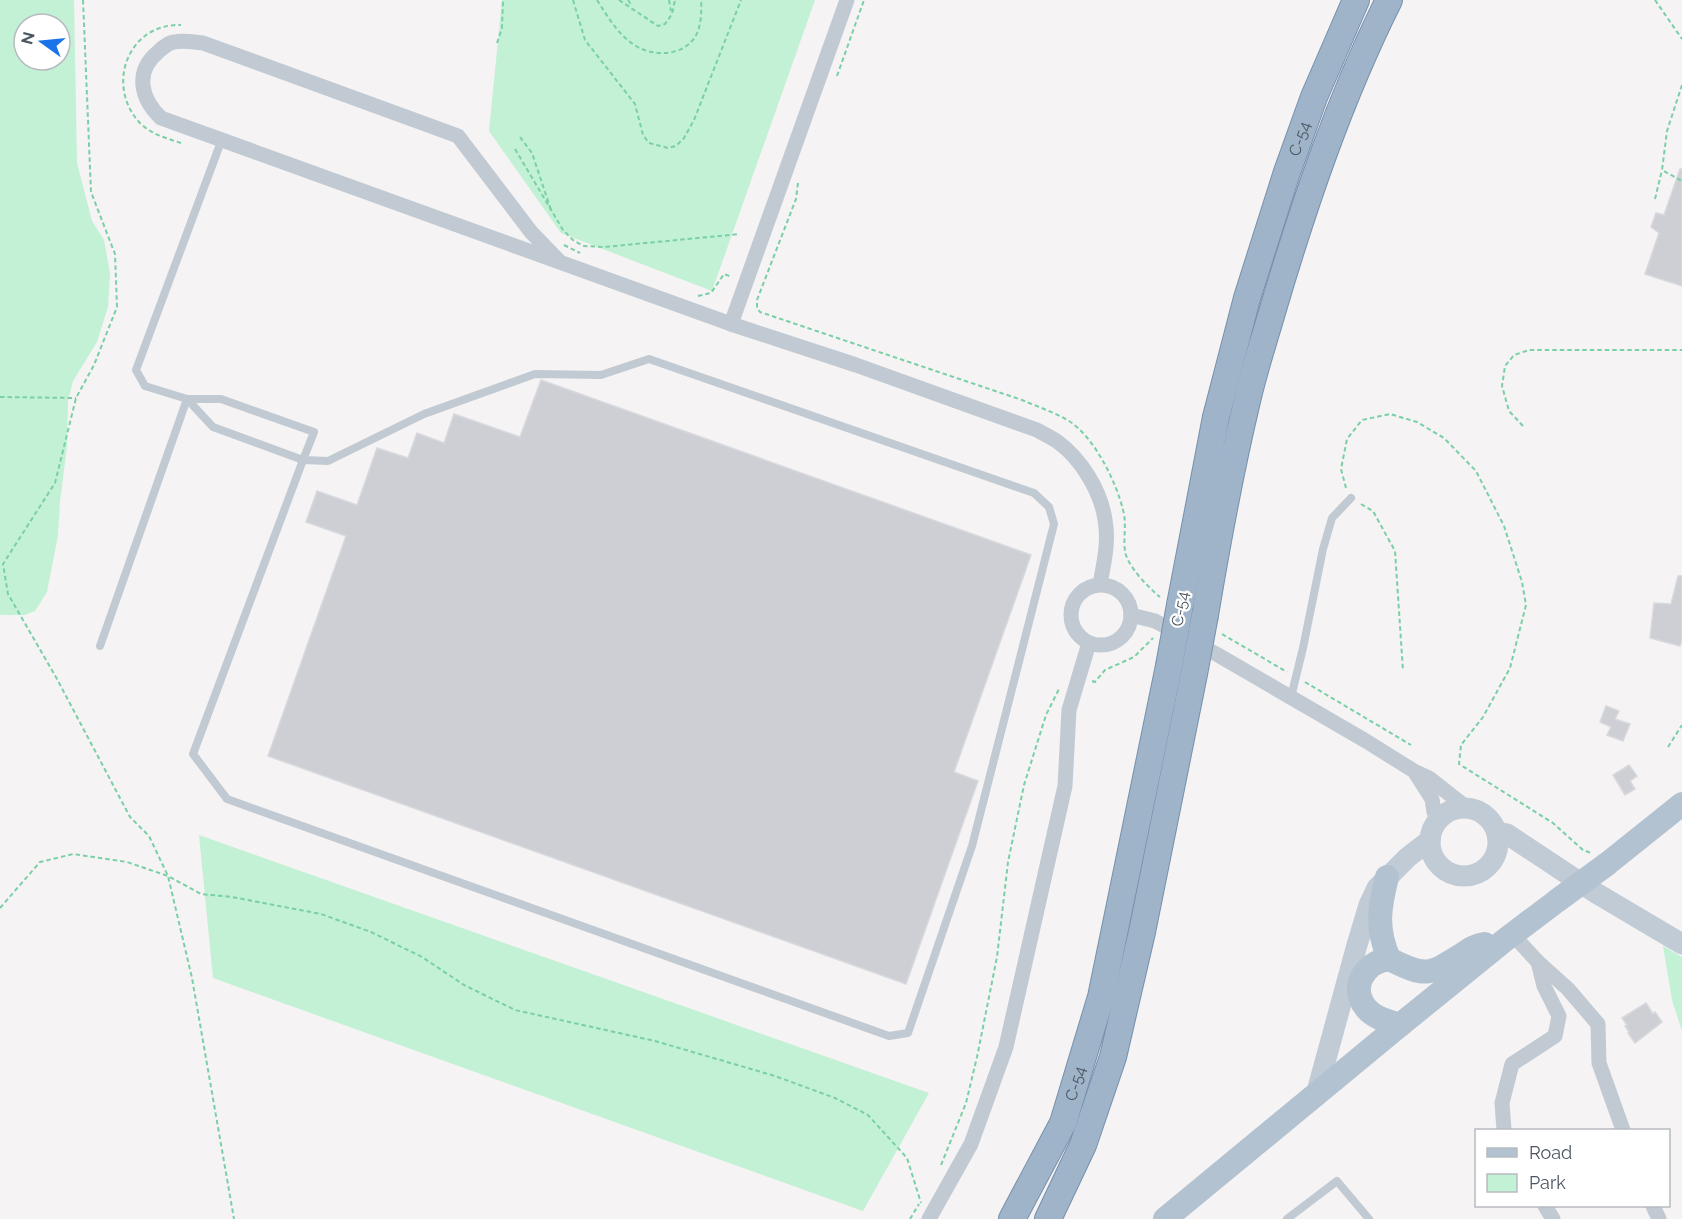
<svg xmlns="http://www.w3.org/2000/svg" width="1682" height="1219" font-family="Raleway,sans-serif">
<style>
.green{fill:#c3f1d5;fill-rule:evenodd}
.building{fill:#cdcfd5;stroke:#d7d9de;stroke-width:1.5}
.lines{fill:none;stroke-linecap:round;stroke-linejoin:round}
.trunk-casing{stroke:#7690ad;stroke-width:28}
.path{stroke:#7ad0a6;stroke-width:2;stroke-dasharray:4.5 3;stroke-linecap:butt}
.service{stroke:#c1cad2;stroke-width:8}
.minor{stroke:#c1cad2;stroke-width:15}
.secondary{stroke:#c1cbd6;stroke-width:21}
.primary{stroke:#b3c2d1;stroke-width:24}
.trunk{stroke:#9fb4c9;stroke-width:26}
.trunk-bridge-casing{stroke:#7690ad;stroke-width:28;stroke-linecap:butt}
.primary-bridge{stroke:#b3c2d1;stroke-width:24}
.trunk-bridge{stroke:#9fb4c9;stroke-width:26}
.labels{text-anchor:middle;dominant-baseline:central;stroke-width:4.5;stroke-linejoin:round;paint-order:stroke}
.street-label{font-size:16px;fill:#4a5661;stroke:#fff}
</style>
<rect width="100%" height="100%" fill="#f5f3f3"/>
<g class="green">
<path d="M0 0H74L77 163 92 221 104 240 110 273 108 307 97 342 73 381 68 401 67 446 60 502 58 535 47 592 35 611 25 615H0ZM24 24H60V60H24Z"/>
<polygon points="502,0 815,0 712,291 561,233 489,131"/>
<polygon points="199,835 929,1093 863,1211 213,978"/>
<polygon points="1663,946 1682,957 1682,1031 1672,1000"/>
</g>
<g class="building">
<polygon points="1680,169 1682,169 1682,286 1645,274 1659,233 1651,227 1656,213 1664,215"/>
<polygon points="541,380 1031,555 954,772 978,781 906,984 268,756 346,536 306,522 317,491 357,505 377,448 408,458 417,433 444,443 454,414 520,437"/>
<polygon points="1678,576 1682,576 1682,640 1680,646 1650,638 1654,603 1671,604"/>
<polygon points="1606,706 1619,711 1615,719 1630,724 1623,741 1607,735 1611,727 1600,722"/>
<polygon points="1629,765 1637,776 1630,781 1635,789 1625,795 1613,775"/>
<polygon points="1646,1003 1653,1014 1655,1012 1662,1022 1635,1043 1628,1033 1629,1032 1625,1026 1627,1025 1622,1018"/>
</g>
<g class="lines">
<g class="trunk-casing">
<g id="trunk">
<path id="s1" d="M1180 605 1216 417 1247 298 1287 172 1314 97 1356 0"/>
<path d="M1205 615C1217 543 1230 472 1247 401 1254 370 1264 340 1273 309 1304 204 1340 98 1389 0"/>
<path id="s2" d="M1012 1219 1063 1123 1101 997 1169 666"/>
<polyline points="1048,1219 1083,1145 1113,1057 1142,932 1194,674"/>
</g>
</g>
<g class="path">
<polyline points="83,0 91,192 115,254 117,307 94,365 76,398 55,483 3,564 8,594 57,679 130,817 149,836 168,876 192,978 234,1219"/>
<polyline points="573,0 585,40 635,104 643,135 649,143 668,148 676,146 684,138 694,120 741,0"/>
<path d="M597 0C608 17 618 35 636 46 654 57 683 56 695 37 701 28 702 11 701 0"/>
<polyline points="619,0 658,26 665,24 672,14 675,0"/>
<polyline points="628,0 632,6"/>
<polyline points="669,0 671,11"/>
<polyline points="1655,0 1682,39"/>
<polyline points="497,43 502,28 503,0"/>
<polyline points="837,76 864,0"/>
<polyline points="1682,85 1667,131 1662,170 1682,181"/>
<polyline points="520,137 532,153 551,210"/>
<path d="M181 143C166 138 150 134 139 122 105 84 129 23 181 25"/>
<polyline points="515,149 563,230 573,240 583,246 604,247 740,234"/>
<path d="M798 183 796 199 757 300V308L760 312 1022 400C1038 407 1054 412 1069 421 1094 437 1116 481 1123 510 1127 523 1123 538 1125 551 1127 566 1149 588 1160 597"/>
<polyline points="1655,199 1662,170"/>
<polyline points="564,245 580,253"/>
<polyline points="698,296 711,293 724,274 732,277"/>
<polyline points="0,397 76,398"/>
<polyline points="1523,426 1509,411 1502,386 1505,366 1514,355 1529,350 1682,350"/>
<polyline points="1346,488 1341,469 1347,439 1362,420 1390,414 1417,422 1444,438 1476,471 1504,526 1522,582 1526,605 1510,668 1483,717 1461,745 1459,764 1553,823 1583,850 1591,853"/>
<polyline points="1361,504 1373,511 1395,551 1403,671"/>
<polyline points="1222,634 1287,672"/>
<polyline points="1092,681 1095,682 1105,670 1134,657 1153,638"/>
<polyline points="1305,682 1411,745"/>
<polyline points="1668,747 1682,725"/>
<polyline points="0,908 40,862 73,854 127,862 168,876 201,894 232,897 321,914 371,932 422,957 464,985 515,1010 655,1041 775,1076 835,1098 868,1115 907,1158 921,1203"/>
<polyline points="941,1165 966,1103 977,1057 997,957 1008,862 1024,785 1046,715 1059,689"/>
<polyline points="910,1219 919,1204"/>
</g>
<g class="service">
<polygon points="649,359 1034,493 1049,507 1054,524 972,846 908,1033 889,1036 227,799 193,754 303,460 328,461 424,414 535,374 601,375"/>
<polyline points="187,399 213,427 303,460 314,432 221,399 187,399 145,386 136,370 222,139"/>
<polyline points="100,646 187,399"/>
<polyline points="1291,697 1303,648 1323,549 1332,518 1351,498"/>
<polyline points="1287,1219 1337,1181 1369,1219"/>
</g>
<g class="minor">
<path d="M559 261 531 232 458 136 203 43C194 42 183 40 174 42 168 43 162 48 158 52 134 72 141 99 161 118L731 324 856 365 1037 430C1044 434 1051 437 1058 442 1081 459 1101 491 1105 520 1109 541 1104 563 1100 584"/>
<polyline points="731,324 847,0"/>
<circle cx="1101" cy="615" r="30"/>
<polyline points="1131,615 1155,621 1218,655 1366,741 1414,771 1429,778 1467,808"/>
<polyline points="1416,774 1432,799 1434,812 1439,819"/>
<polyline points="1513,935 1538,962 1568,989 1598,1024 1599,1063 1623,1130"/>
<polyline points="1504,1130 1502,1103 1512,1064 1555,1036 1559,1016 1544,986 1538,962"/>
<polyline points="1545,1206 1553,1219"/>
<polyline points="1653,1206 1659,1219"/>
<polyline points="929,1219 971,1144 1006,1047 1065,786 1069,710 1089,643"/>
</g>
<g class="secondary">
<circle cx="1464" cy="842" r="34"/>
<polyline points="1497,832 1507,834 1596,893 1682,944"/>
<polyline points="1316,1095 1357,945 1369,905 1377,888 1408,857 1430,840"/>
</g>
<g class="primary">
<polyline points="1607,864 1682,804"/>
<path d="M1387 877C1379 909 1376 928 1389 959 1426 977 1428 976 1463 954 1470 949 1476 945 1485 944"/>
<path d="M1389 959C1365 962 1349 987 1366 1008 1374 1018 1388 1021 1400 1025"/>
<polyline points="1165,1219 1400,1025 1505,940 1558,900"/>
</g>
<use href="#trunk" class="trunk"/>
<g class="trunk-bridge-casing">
<g id="trunk-bridge">
<polyline points="1169,666 1180,605"/>
<polyline points="1194,674 1205,615"/>
</g>
</g>
<polyline class="primary-bridge" points="1558,900 1607,864"/>
<use href="#trunk-bridge" class="trunk-bridge"/>
</g>
<g class="labels">
<g class="street-label">
<text stroke="none"><textPath href="#s1" startOffset="482">C-54</textPath></text>
<text transform="translate(1180 609) rotate(-79)">C-54</text>
<text stroke="none"><textPath href="#s2" startOffset="150">C-54</textPath></text>
</g>
</g>
<rect x="1475" y="1129" width="195" height="78" fill="#ffffff" stroke="#b7bbc0" stroke-width="1.5"/>
<rect x="1487" y="1148" width="30" height="9" fill="#b3c2d1" stroke="#b7bbc0" stroke-width="1.5"/>
<text x="1529" y="1159" font-size="18" fill="#4a5661">Road</text>
<rect x="1487" y="1174" width="30" height="18" fill="#c3f1d5" stroke="#b7bbc0" stroke-width="1.5"/>
<text x="1529" y="1189" font-size="18" fill="#4a5661">Park</text>
<g transform="translate(42 42) rotate(285)"><circle r="28" fill="#ffffff" stroke="#b7bbc0" stroke-width="1.5"/>
<path d="M0-4.5L10 22L0 15L-10 22Z" fill="#1a73e8"/>
<text y="-9" font-size="16" font-weight="bold" text-anchor="middle" fill="#4a5661">N</text>
</g>
</svg>
